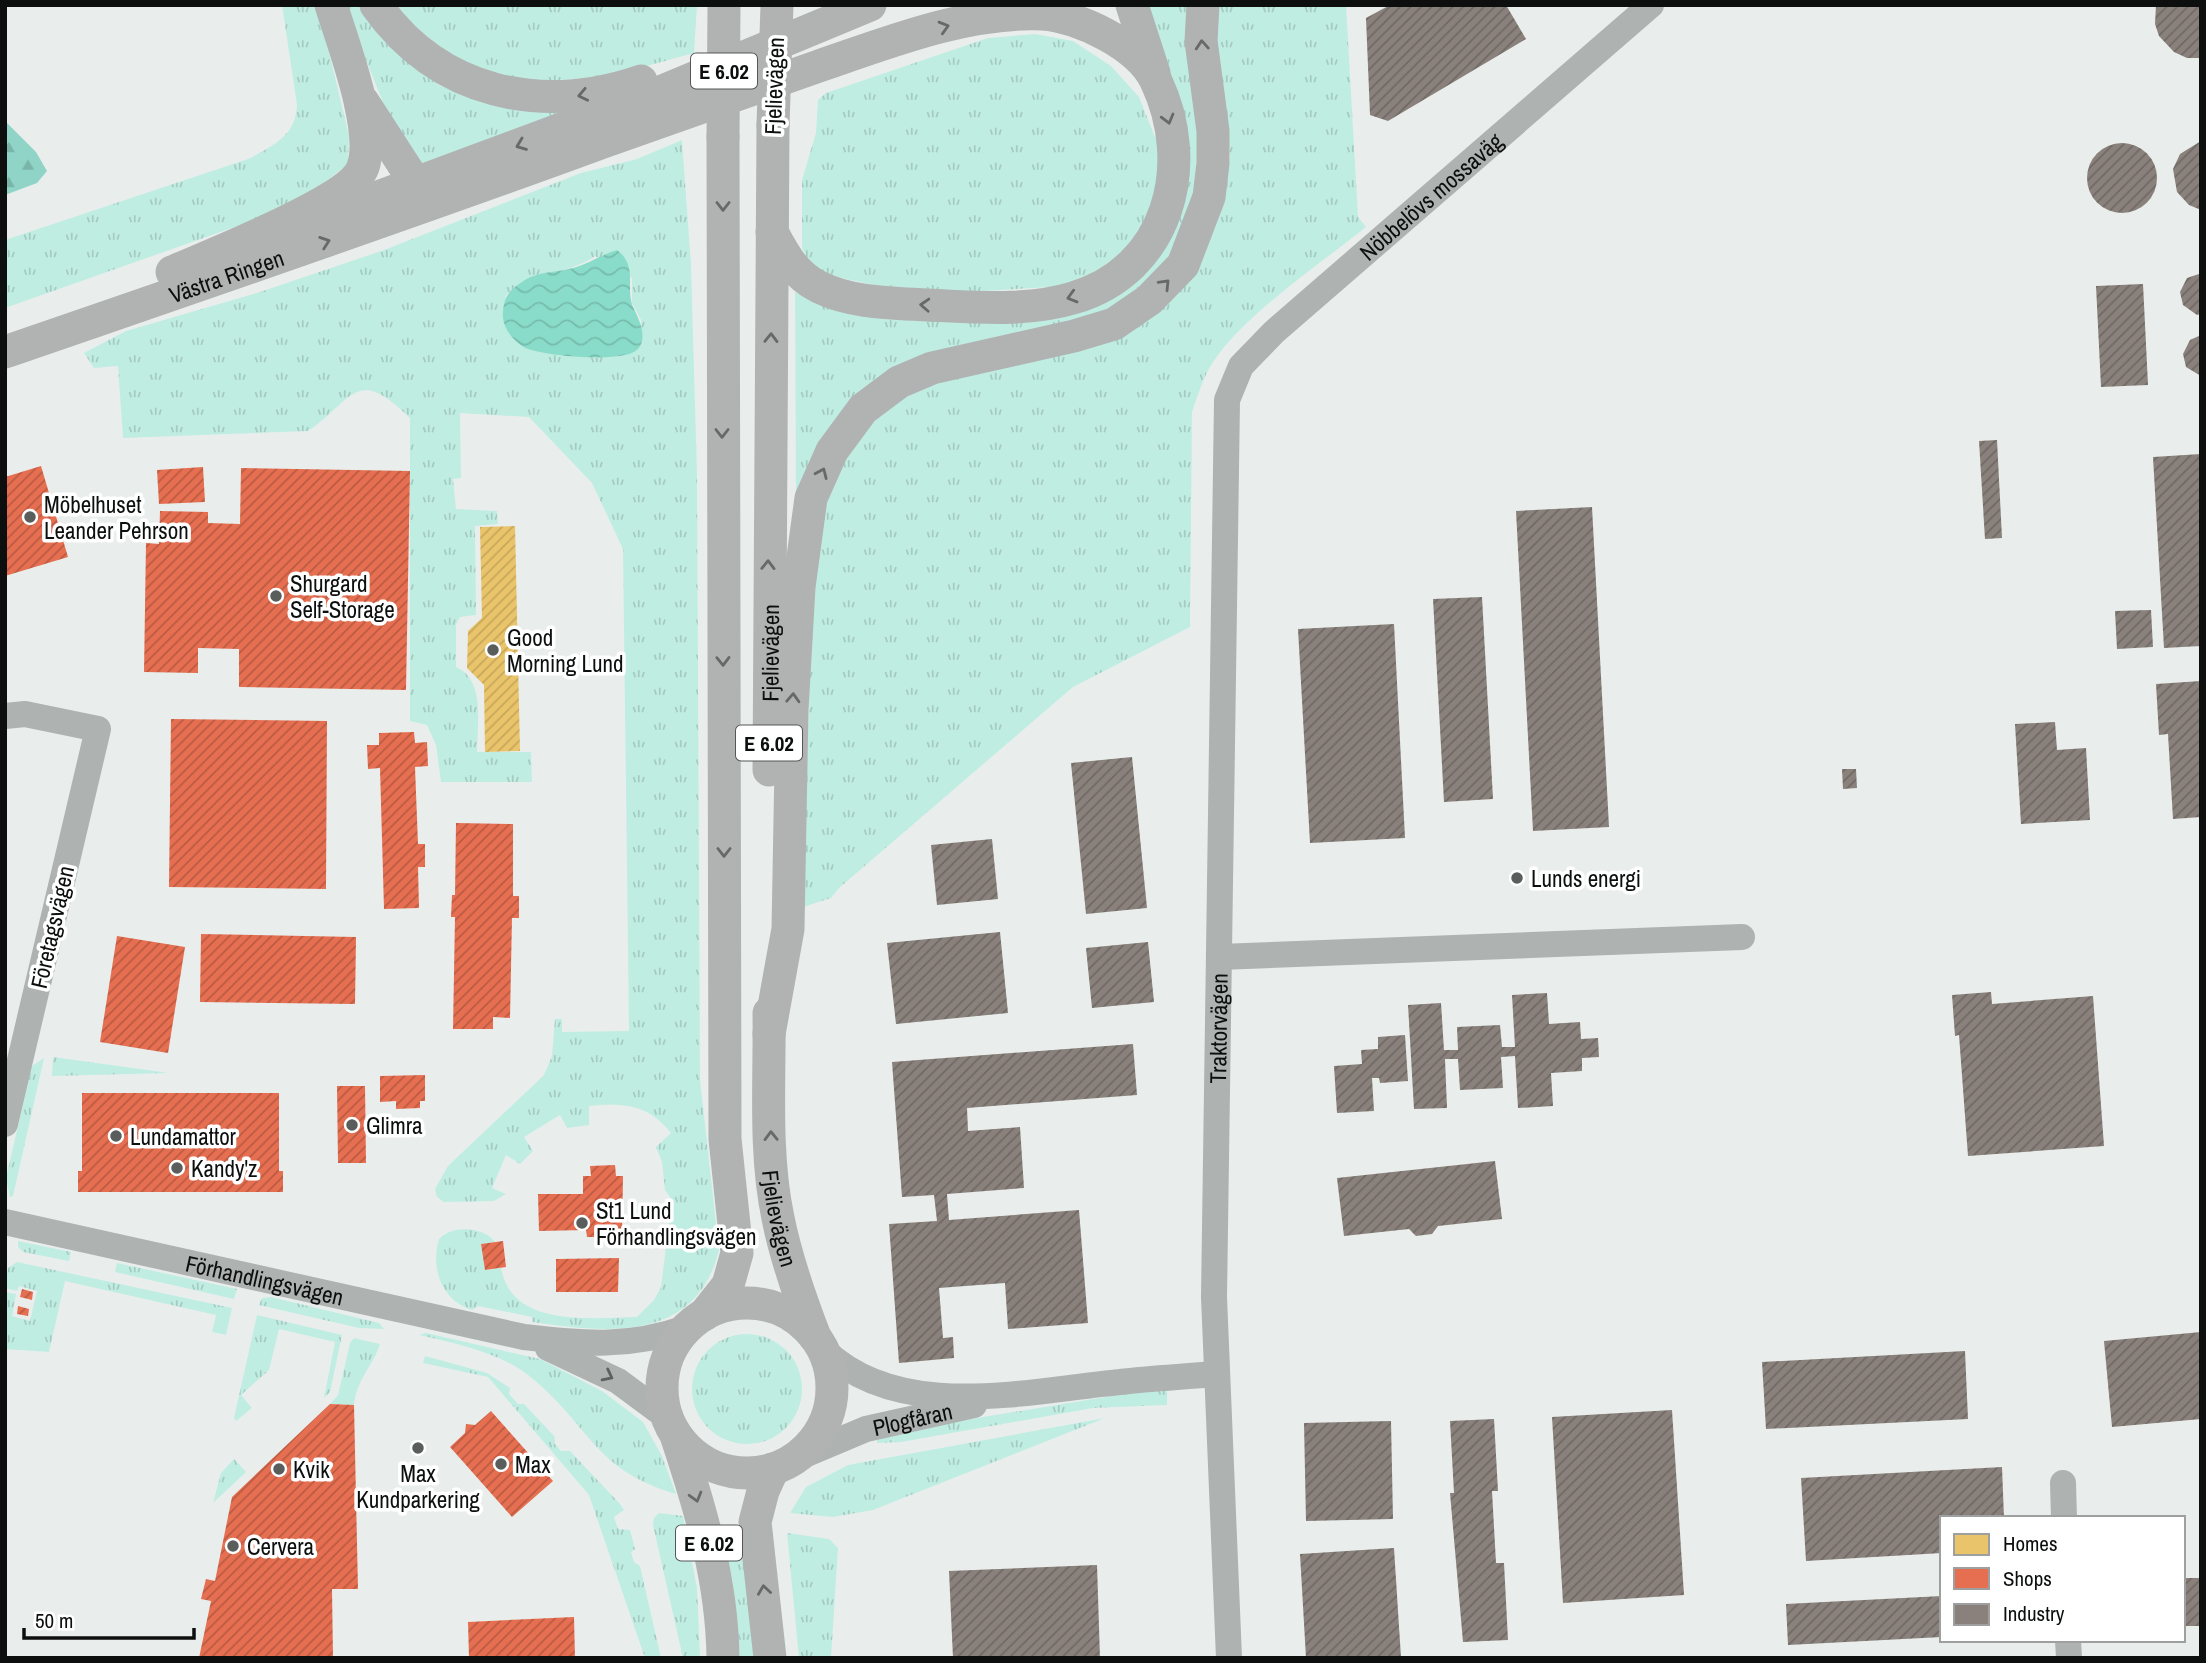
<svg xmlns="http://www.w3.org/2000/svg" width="2206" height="1663" font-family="'Archivo Narrow',sans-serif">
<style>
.grass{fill:url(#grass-tufts);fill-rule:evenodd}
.forest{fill:url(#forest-firs)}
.water{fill:url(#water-waves)}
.homes{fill:url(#homes-hatch)}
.shops{fill:url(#shops-hatch)}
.industry{fill:url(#industry-hatch)}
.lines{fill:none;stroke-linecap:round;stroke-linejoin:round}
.minor{stroke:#aeb2b0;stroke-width:26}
.major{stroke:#b1b3b2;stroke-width:33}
.major-bridge{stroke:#b1b3b2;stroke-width:33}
.oneway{stroke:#676968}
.oneway2{stroke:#5d605f}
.poi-dot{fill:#595d5c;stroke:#fff;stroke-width:2.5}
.labels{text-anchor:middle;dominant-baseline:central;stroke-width:7;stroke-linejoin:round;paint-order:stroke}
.shield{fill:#fff;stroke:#555756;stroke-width:2}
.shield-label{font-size:21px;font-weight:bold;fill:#0c0f0e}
.street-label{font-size:23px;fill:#0c0f0e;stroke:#fff}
.poi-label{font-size:23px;fill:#0c0f0e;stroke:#fff;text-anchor:start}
</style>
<defs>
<pattern id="grass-tufts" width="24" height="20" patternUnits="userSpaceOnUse" patternTransform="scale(1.75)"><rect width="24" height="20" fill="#c0ede2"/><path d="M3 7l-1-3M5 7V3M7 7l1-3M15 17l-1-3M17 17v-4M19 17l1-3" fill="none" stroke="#a4cac1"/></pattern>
<pattern id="forest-firs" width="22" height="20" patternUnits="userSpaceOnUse" patternTransform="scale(1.75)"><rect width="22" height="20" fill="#8fd4c6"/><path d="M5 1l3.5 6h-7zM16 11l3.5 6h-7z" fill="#7ab5a9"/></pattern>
<pattern id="water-waves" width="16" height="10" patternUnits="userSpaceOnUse" patternTransform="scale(1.75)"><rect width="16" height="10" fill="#8adcca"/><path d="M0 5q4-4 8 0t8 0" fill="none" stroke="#76bcac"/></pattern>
<pattern id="homes-hatch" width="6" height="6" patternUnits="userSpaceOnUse" patternTransform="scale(1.75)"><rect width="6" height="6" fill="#e9c46a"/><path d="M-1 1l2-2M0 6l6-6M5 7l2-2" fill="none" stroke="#c7a75b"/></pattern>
<pattern id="shops-hatch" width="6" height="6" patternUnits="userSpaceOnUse" patternTransform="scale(1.75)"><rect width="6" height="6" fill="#e76f51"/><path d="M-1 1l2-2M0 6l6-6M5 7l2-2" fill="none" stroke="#ba5a42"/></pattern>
<pattern id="industry-hatch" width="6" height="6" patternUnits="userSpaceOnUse" patternTransform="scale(1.75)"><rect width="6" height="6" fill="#8a817c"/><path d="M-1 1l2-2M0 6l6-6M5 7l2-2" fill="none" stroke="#6f6864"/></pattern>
</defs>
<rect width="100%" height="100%" fill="#e9eeec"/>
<g class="grass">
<path d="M282 5H318L349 136 348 164 294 206 5 308V240L251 158C275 144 296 135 297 105Z"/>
<polygon points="344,5 363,5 386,43 439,85 499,107 572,107 423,170 390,120"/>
<polygon points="392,5 697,5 694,53 614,75 525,84 453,60"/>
<polygon points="1147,5 1192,5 1200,128 1192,206 1174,250 1154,276 1120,304 1092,318 939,350 796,504 795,292 817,302 1033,315 1170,232"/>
<path d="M1215 5H1346L1358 217 1366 227C1319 265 1246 313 1213 362 1203 377 1198 395 1192 412L1190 627 1073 687 839 888 831 898 803 907 813 553 830 487 860 435 893 403 950 376 1126 334 1224 202 1230 157 1216 48Z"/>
<polygon points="1035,34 1073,41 1111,66 1139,97 1163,157 1150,218 1124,252 1086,278 1067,286 952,293 873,285 828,275 809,262 802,248 802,180 816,133 818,100 826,93 988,38"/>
<path d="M682 140 691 265 697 475 700 1080 719 1250C696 1343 608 1333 532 1322V1317L478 1306 472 1310C442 1301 430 1268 439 1239 452 1224 485 1227 495 1242L481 1244 485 1270 501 1268C512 1328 589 1318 637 1317L654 1300 661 1287 672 1200 665 1190 662 1162 656 1147 671 1133C648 1104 624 1103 589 1106V1125L567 1128 560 1115 524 1137 533 1151 520 1164 506 1155 492 1188 506 1194 494 1201 444 1202 437 1197 435 1189 448 1166 544 1075 552 1056 555 1019H562V1032L629 1031 623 549 592 483 529 417 460 413 461 478 453 479 456 509 497 511 498 524 475 526 476 615 460 617 456 624V667C486 680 477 724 477 752H531L532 782H441L436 745 427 725 410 721V418C355 364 354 400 308 431L123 438 118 366 94 368 84 353 126 331 257 293 384 250 581 173 637 159ZM595 256 632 278V303L641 320V345C624 366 568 355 542 352L505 296C536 266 564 278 595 256Z"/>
<polygon points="53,1057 169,1073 52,1076"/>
<polygon points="44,1058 13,1196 10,1197 6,1178 32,1066"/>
<polygon points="18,1241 71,1252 69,1261 23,1252 18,1247"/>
<polygon points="17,1262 232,1308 226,1335 212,1332 216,1315 65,1281 49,1352 5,1349 5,1292 16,1294 12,1316 30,1321 37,1291 19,1286 17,1291 5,1288 8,1268"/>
<polygon points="117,1263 237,1289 234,1299 115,1272"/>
<polygon points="271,1297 379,1323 384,1329 359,1328 259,1305 262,1298"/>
<polygon points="257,1315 342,1335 330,1392 324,1398 335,1342 279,1329 269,1370 241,1395 252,1408 236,1421 234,1418"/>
<path d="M426 1333 540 1359 602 1391 643 1422 662 1456 676 1494C594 1470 590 1426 533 1379 501 1352 457 1344 419 1335Z"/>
<circle cx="747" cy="1389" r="55"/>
<path d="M354 1338 380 1344C372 1368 357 1378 354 1405L330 1404 338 1395 350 1343Z"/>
<polygon points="425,1356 487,1373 510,1388 509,1394 518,1404 524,1404 555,1437 554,1443 561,1451 570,1451 620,1504 624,1510 614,1517 618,1529 630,1530 635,1549 631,1552 634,1562 640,1566 661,1658 645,1658 589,1495 488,1377 423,1363"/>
<polygon points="1142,1391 1167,1391 1167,1405 1093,1408 901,1442 877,1443 877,1439 910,1429"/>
<polygon points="1105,1418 873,1510 833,1517 790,1513 806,1487 848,1465"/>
<polygon points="234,1459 246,1472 213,1503 221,1473"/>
<polygon points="659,1513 683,1516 697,1588 700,1658 683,1658 653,1525 654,1518"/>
<polygon points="721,1526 737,1529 747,1579 754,1658 739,1658 733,1582"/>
<polygon points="787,1533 829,1539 838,1548 831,1658 799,1658"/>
</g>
<polygon class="forest" points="6,122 36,152 47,171 37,183 5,195"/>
<path class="water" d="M617 250C639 266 624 289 634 309 639 319 648 338 638 349 624 364 548 356 528 349 515 344 501 327 503 312 504 297 509 290 522 282 537 271 555 273 573 268 588 264 601 255 617 250Z"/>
<polygon class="homes" points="515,526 520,751 485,752 484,685 467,668 468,631 482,618 480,527"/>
<g class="shops">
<polygon points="41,466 68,557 5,576 5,477"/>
<polygon points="203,467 205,502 159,504 157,470"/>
<polygon points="241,468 410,471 406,690 239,687 239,649 198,648 198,673 144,672 146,543 159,544 160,511 208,512 208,523 240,524"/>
<polygon points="171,719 327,721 326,889 169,887"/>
<polygon points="414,732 415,743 427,742 428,766 415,767 418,844 425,844 425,867 418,867 419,908 384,909 380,768 368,769 367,745 379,745 379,733"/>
<polygon points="456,823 513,824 513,896 519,896 519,918 512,918 510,1018 493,1017 493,1029 453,1029 455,917 451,917 452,895 455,895"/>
<polygon points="1521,873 1522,882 1512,883 1511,874"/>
<polygon points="201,934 356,937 355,1004 200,1002"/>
<polygon points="117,936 185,947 168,1053 100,1042"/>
<polygon points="425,1075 425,1101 420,1101 420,1108 396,1109 396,1101 380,1102 380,1076"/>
<polygon points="337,1086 365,1086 366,1163 338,1163"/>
<polygon points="82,1093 279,1093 279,1171 283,1171 283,1192 78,1192 78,1171 82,1171"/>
<polygon points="615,1165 616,1176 623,1176 622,1237 587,1237 586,1230 539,1231 538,1194 583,1194 583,1176 591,1176 590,1166"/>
<polygon points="503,1241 506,1267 485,1270 481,1244"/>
<polygon points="619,1258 618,1292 556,1292 556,1259"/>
<polygon points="22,1289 33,1292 32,1300 20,1297"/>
<polygon points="18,1306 29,1309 28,1316 17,1314"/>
<polygon points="330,1404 354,1405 358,1589 332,1589 333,1658 199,1658 211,1601 201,1599 206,1579 215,1581 232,1497"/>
<polygon points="491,1411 553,1481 512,1517 450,1447 465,1433 466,1424 475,1425"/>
<polygon points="574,1617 575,1658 469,1658 468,1622"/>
</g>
<g class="industry">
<polygon points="1390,5 1506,5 1526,39 1388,121 1370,115 1366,18"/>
<polygon points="2156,5 2201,5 2201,58 2187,58 2174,52 2159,36 2155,24"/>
<polygon points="2201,141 2201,210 2189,205 2177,192 2173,169 2180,154"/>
<circle cx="2122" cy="178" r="35"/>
<polygon points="2199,274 2201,314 2197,315 2183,305 2180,292 2187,278"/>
<polygon points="2143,284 2148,385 2101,387 2096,286"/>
<polygon points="2201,335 2201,376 2186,367 2183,354 2190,340"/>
<polygon points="1997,440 2002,538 1985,539 1979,441"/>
<polygon points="2201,454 2201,646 2164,648 2153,457"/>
<polygon points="1592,507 1609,827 1533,831 1516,511"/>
<polygon points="1482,597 1493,799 1444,802 1433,599"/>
<polygon points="2151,610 2153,647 2117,649 2115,611"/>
<polygon points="1394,624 1405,838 1310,843 1298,629"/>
<polygon points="2201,681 2201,817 2173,819 2168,734 2159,735 2156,684"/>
<polygon points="2055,722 2057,750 2086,748 2090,820 2021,824 2015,724"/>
<polygon points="1132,757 1147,908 1086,914 1071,763"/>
<polygon points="1842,769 1856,769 1857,788 1843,789"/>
<polygon points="992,839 998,899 937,905 931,845"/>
<polygon points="1000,932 1008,1013 896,1024 887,943"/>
<polygon points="1148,942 1154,1002 1092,1008 1086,948"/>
<polygon points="1991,992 1992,1004 2093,996 2104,1146 1968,1156 1959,1035 1955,1036 1952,995"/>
<polygon points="1547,993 1549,1024 1580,1022 1581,1039 1598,1038 1599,1057 1582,1058 1582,1071 1551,1073 1553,1106 1518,1108 1515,1056 1501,1057 1503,1088 1460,1090 1458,1059 1445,1059 1447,1108 1414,1109 1408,1005 1441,1003 1444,1050 1458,1050 1457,1027 1500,1025 1502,1047 1515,1047 1512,995"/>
<polygon points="1405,1035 1408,1081 1380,1083 1379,1078 1372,1078 1374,1111 1337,1113 1334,1066 1362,1064 1361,1050 1378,1049 1378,1037"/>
<polygon points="1133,1044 1137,1095 967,1108 968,1131 1020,1127 1024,1188 947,1194 949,1220 1079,1210 1088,1323 1008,1329 1005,1283 939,1288 943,1338 953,1337 954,1358 899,1363 889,1224 937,1221 934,1195 902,1197 892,1062"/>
<polygon points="1495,1161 1502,1219 1438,1226 1432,1234 1416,1236 1409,1229 1344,1236 1337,1178"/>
<polygon points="2201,1332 2201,1419 2112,1427 2104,1341"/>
<polygon points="1965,1351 1968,1419 1766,1429 1762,1362"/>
<polygon points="1672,1410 1684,1595 1563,1603 1552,1417"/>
<polygon points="1494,1419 1498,1491 1492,1491 1496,1563 1504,1563 1508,1640 1463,1642 1450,1493 1454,1493 1450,1421"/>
<polygon points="1391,1421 1393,1519 1306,1521 1304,1423"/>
<polygon points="2002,1467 2004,1518 1942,1518 1942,1553 1806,1561 1801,1478"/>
<polygon points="1394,1548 1401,1658 1306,1658 1300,1554"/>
<polygon points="1097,1565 1100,1658 953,1658 949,1571"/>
<rect x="2183" y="1578" width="18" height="48"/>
<polygon points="1942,1596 1942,1637 1788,1645 1786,1604"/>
</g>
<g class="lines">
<g class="minor">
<polyline points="5,716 25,714 98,729 5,1124"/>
<polyline points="1220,957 1742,937"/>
<path id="s1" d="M5 1222 524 1337C583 1344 629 1348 686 1328"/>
<polyline points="548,1348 618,1381 668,1418"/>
<path d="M823 1349C899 1423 1025 1391 1120 1382 1151 1378 1183 1377 1215 1374"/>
<path id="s2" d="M790 1461 866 1429 974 1405"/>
<polyline points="2063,1483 2064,1518"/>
<polyline points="2068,1640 2069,1658"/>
<path id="s3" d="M1229 1658 1214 1297 1227 400 1241 366 1274 332 1651 5"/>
</g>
<g class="major">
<path d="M376 5C439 94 541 115 641 81"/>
<polyline points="1132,5 1154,73"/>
<polyline points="363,102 416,184 436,195"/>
<polyline points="292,229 653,95 870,5"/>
<path d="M172 272C209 256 352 200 363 167 376 130 343 43 331 5"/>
<path id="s4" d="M5 352C205 283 405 215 603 142 675 116 747 91 819 66 889 42 967 11 1042 14 1079 16 1140 46 1156 81 1196 165 1169 270 1073 298 1027 312 975 307 927 305 892 303 851 303 819 287 795 275 784 255 772 232"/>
<path id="s5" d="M769 770 773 125"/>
<path id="s6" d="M769 1013C770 1080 764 1152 778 1218 786 1259 800 1298 815 1337"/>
<polyline points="769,1034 788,929 792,710 799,587 811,498 832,451 863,409 899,382 932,368 1074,336 1114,324 1149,300 1183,265 1209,197 1213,163 1213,131 1201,41 1203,5"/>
<circle cx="747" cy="1388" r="85"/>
<polyline points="705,1314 728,1285 737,1253 725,1139 723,137"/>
<path d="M677 1438C701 1510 722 1581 723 1658"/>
<polyline points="770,1658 755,1522 763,1491 773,1469"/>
</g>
<g class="major-bridge">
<polyline points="773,125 777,5"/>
<polyline points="723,137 724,5"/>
</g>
</g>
<defs><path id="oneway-chevron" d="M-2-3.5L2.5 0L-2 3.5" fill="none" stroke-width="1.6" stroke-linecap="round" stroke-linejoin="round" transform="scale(1.75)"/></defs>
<g class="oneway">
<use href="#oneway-chevron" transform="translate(944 27) rotate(-16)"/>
<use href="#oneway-chevron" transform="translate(1202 45) rotate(-94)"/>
<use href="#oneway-chevron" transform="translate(583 95) rotate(168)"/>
<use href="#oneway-chevron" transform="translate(1168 119) rotate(75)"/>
<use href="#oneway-chevron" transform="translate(521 145) rotate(159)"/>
<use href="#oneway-chevron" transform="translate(723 206) rotate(90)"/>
<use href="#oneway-chevron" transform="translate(325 242) rotate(-19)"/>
<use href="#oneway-chevron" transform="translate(1165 284) rotate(-46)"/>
<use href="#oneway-chevron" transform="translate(1072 297) rotate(164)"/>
<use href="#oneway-chevron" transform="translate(925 305) rotate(-177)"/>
<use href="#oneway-chevron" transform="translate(771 338) rotate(-89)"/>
<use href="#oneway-chevron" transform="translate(722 433) rotate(90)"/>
<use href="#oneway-chevron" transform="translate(822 473) rotate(-66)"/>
<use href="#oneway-chevron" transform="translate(768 565) rotate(-89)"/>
<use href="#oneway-chevron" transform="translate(723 661) rotate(89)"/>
<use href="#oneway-chevron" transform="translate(793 698) rotate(-87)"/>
<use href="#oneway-chevron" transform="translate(724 852) rotate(90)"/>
<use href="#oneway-chevron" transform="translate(771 1136) rotate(-91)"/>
<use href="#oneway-chevron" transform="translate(696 1497) rotate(74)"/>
<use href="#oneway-chevron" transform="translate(764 1590) rotate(-98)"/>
</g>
<use class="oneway2" href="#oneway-chevron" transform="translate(608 1376) rotate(27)"/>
<g class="poi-dot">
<circle cx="30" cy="517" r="7"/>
<circle cx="276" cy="596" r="7"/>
<circle cx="493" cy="650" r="7"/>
<circle cx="1517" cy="878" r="7"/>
<circle cx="352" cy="1125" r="7"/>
<circle cx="116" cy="1136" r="7"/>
<circle cx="177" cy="1168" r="7"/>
<circle cx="582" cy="1223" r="7"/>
<circle cx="418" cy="1448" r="7"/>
<circle cx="501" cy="1464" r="7"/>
<circle cx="279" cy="1469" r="7"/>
<circle cx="233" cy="1546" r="7"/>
</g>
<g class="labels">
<g class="shield">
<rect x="691" y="53.5" width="66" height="35" rx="5"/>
<rect x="736" y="725.5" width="66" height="35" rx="5"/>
<rect x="676" y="1525.5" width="66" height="35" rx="5"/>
</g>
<g class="shield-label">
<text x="724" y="71">E 6.02</text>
<text x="769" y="743">E 6.02</text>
<text x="709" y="1543">E 6.02</text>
</g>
<g class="street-label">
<text transform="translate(774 86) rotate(-88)">Fjelievägen</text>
<text stroke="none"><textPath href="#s3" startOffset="1550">Nöbbelövs mossaväg</textPath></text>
<text stroke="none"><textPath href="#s4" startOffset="234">Västra Ringen</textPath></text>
<text stroke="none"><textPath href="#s5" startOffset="117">Fjelievägen</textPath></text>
<text transform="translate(52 927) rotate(-77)">Företagsvägen</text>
<text stroke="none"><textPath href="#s3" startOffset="630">Traktorvägen</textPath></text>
<text stroke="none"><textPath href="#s6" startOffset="206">Fjelievägen</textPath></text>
<text stroke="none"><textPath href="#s1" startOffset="266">Förhandlingsvägen</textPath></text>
<text stroke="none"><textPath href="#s2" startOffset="130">Plogfåran</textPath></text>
</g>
<g class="poi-label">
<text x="44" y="504">Möbelhuset<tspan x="44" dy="26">Leander Pehrson</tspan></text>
<text x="290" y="583">Shurgard<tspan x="290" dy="26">Self-Storage</tspan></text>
<text x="507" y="637">Good<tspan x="507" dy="26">Morning Lund</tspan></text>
<text x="1531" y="878">Lunds energi</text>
<text x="366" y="1125">Glimra</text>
<text x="130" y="1136">Lundamattor</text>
<text x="191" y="1168">Kandy'z</text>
<text x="596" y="1210">St1 Lund<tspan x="596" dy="26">Förhandlingsvägen</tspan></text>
<text x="515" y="1464">Max</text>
<text x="293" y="1469">Kvik</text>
<text x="418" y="1473" text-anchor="middle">Max<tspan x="418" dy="26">Kundparkering</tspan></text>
<text x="247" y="1546">Cervera</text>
</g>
</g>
<rect width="2206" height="1663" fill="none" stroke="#0c0f0e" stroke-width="14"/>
<rect x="1940" y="1516" width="245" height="126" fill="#ffffff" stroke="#9e9f9f" stroke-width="2"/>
<rect x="1954" y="1534" width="35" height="21" fill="#e9c46a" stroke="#9e9f9f" stroke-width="2"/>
<text x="2003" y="1551" font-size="21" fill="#0c0f0e">Homes</text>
<rect x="1954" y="1568" width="35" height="21" fill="#e76f51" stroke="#9e9f9f" stroke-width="2"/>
<text x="2003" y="1586" font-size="21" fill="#0c0f0e">Shops</text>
<rect x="1954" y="1604" width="35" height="21" fill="#8a817c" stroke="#9e9f9f" stroke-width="2"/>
<text x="2003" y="1621" font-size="21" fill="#0c0f0e">Industry</text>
<path d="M24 1628v10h170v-10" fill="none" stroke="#0c0f0e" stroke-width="3.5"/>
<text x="35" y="1628" font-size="21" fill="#0c0f0e" stroke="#ffffff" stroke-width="5" paint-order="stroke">50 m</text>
</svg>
